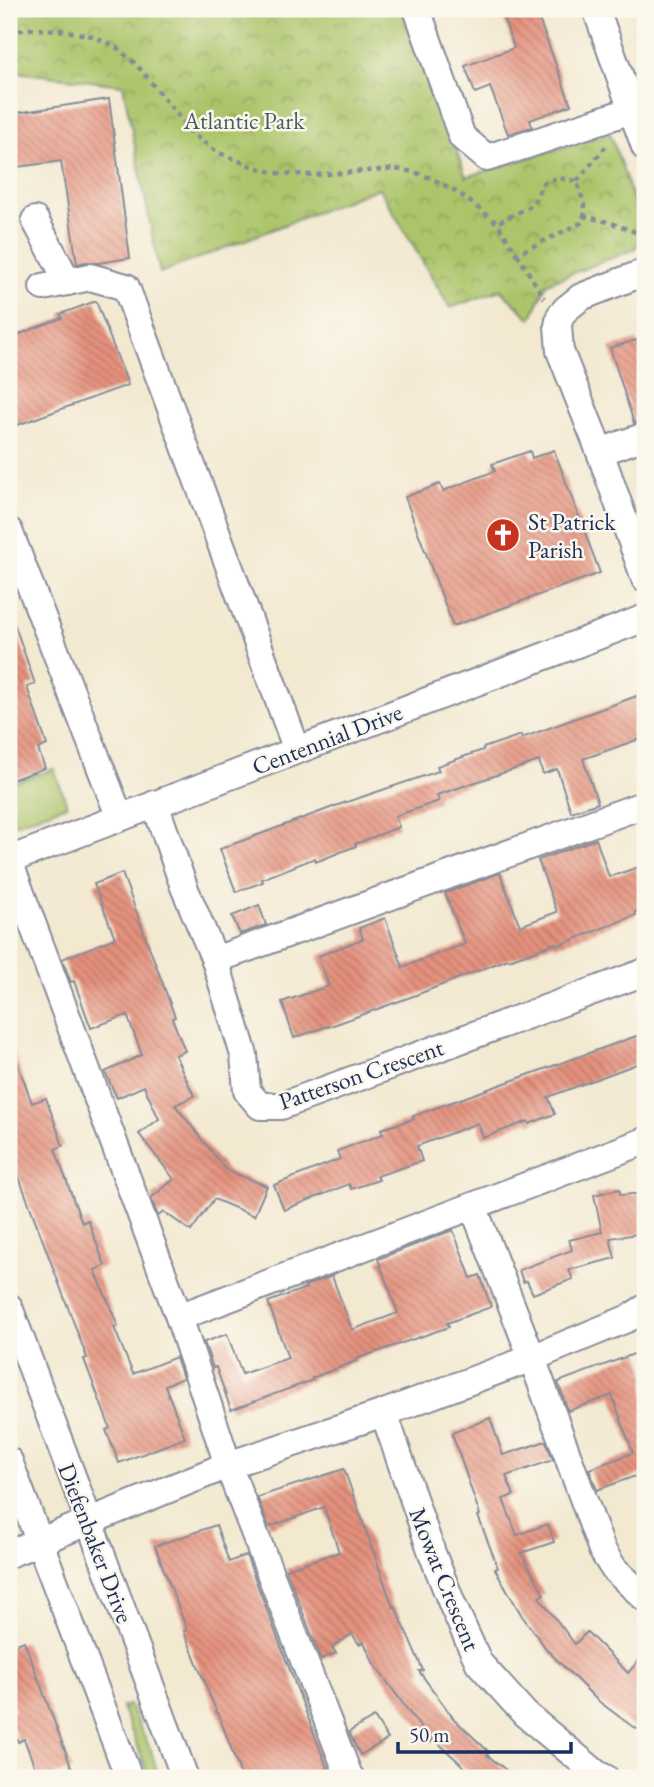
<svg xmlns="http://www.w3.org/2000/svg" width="654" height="1787" font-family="'EB Garamond',serif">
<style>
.green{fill:#acc56a;stroke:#647a64;stroke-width:2}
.park{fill:url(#park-crowns);stroke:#647a64;stroke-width:2}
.building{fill:url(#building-back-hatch)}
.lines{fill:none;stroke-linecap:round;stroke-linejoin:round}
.minor-casing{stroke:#878c98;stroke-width:30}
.path{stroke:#878c98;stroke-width:4.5;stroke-dasharray:5 5;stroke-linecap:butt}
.minor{stroke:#fff;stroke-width:26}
.labels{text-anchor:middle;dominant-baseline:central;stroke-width:5;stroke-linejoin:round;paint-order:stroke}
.park-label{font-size:24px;fill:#465c62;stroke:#fbf7ec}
.poi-label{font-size:24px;fill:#1b2f5e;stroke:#fbf7ec;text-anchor:start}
.street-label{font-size:24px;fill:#1b2f5e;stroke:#fbf7ec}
</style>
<defs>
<pattern id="park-crowns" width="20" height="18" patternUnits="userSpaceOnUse" patternTransform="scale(1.75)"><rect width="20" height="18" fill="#acc56a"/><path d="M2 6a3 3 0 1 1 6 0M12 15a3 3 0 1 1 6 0" fill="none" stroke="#8ba05a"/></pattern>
<pattern id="building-back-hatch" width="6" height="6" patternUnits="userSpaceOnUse" patternTransform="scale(1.75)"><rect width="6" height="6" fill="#e5917d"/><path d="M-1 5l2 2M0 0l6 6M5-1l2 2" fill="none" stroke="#b9776a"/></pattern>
</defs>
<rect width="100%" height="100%" fill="#fbf7ec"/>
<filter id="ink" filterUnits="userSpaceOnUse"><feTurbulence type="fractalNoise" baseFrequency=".0143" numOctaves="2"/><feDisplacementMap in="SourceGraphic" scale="14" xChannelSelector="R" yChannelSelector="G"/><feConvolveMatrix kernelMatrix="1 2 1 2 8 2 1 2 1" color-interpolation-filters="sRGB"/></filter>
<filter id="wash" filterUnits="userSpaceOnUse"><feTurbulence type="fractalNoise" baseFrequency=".00686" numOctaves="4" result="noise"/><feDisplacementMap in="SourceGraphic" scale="28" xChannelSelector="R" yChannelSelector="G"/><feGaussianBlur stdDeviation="1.57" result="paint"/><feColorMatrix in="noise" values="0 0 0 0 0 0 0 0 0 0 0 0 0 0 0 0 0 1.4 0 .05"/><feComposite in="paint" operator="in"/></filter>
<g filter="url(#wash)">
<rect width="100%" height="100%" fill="#f3e9d1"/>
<g class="green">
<polygon points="54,769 67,805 9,826 9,784"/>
<polygon points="129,1705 151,1750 159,1778 150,1778 122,1707"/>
</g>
<polygon class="park" points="9,9 406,9 466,177 610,133 645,233 635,249 547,283 531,319 500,290 450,308 379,188 160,273 123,85 9,71"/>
<g id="blocks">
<g class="building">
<polygon points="504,9 535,9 571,105 530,120 532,127 508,134 490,87 475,93 465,66 514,48 504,20 508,19"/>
<polygon points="109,99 130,258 98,263 87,262 77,264 61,161 9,168 9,114"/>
<polygon points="96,301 128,385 9,428 9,338 62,318 60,314"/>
<polygon points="636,340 645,369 645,421 634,423 610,348"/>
<polygon points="554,450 600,573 453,626 405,497 440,484 443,491 495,471 492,464 530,451 532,458"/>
<polygon points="12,617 35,684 27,687 47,745 38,749 45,768 9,781 9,618"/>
<polygon points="645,693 645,737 583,759 598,803 571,812 557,769 543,774 539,761 437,795 439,801 395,816 399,827 355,844 356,846 316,862 315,858 262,879 263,882 236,892 220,849 341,804 439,771 437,766 483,750 483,748 521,735 522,738"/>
<polygon points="596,839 609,877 645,865 645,909 635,912 636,915 557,946 556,943 509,960 508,959 416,995 328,1027 328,1026 294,1038 282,1002 329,986 318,956 363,939 359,928 385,918 403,967 465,944 445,893 500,873 520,926 557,912 538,860"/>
<polygon points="122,873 175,1017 172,1018 185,1051 175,1055 194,1096 175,1105 226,1170 267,1186 254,1216 214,1199 191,1231 164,1212 158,1216 151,1198 174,1179 139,1134 159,1119 144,1086 117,1098 105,1072 142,1055 127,1015 91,1028 74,981 71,982 62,959 115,938 94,884"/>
<polygon points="259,905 266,925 240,934 232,916"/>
<polygon points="645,1033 645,1061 548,1097 555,1114 529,1124 528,1121 483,1138 478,1123 417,1146 422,1161 377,1176 379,1180 351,1189 349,1184 284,1210 274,1185 340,1159 337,1151 383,1134 381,1129 414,1119 413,1116 452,1102"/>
<polygon points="9,1045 11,1045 32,1103 46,1098 63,1146 55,1149 82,1223 88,1220 105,1266 95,1270 118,1326 114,1327 133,1374 176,1357 183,1378 165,1385 185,1438 119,1463 106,1430 110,1428 84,1359 87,1358 14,1164 9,1166"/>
<polygon points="619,1189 621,1195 645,1193 645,1233 610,1238 615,1258 569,1270 573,1279 533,1294 527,1281 523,1282 519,1270 572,1250 569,1240 602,1232 594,1195"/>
<polygon points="453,1230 471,1278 480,1275 491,1307 447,1323 449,1327 356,1359 356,1361 312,1378 313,1380 231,1410 216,1367 213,1368 204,1342 227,1334 242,1374 288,1358 268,1302 306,1288 305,1286 332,1276 352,1330 398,1313 378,1259"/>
<polygon points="639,1352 645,1370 645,1480 643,1481 641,1474 597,1490 589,1469 633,1453 612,1395 568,1411 558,1382"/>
<polygon points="490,1418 503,1455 546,1441 553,1460 506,1476 514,1495 503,1499 517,1535 548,1524 554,1542 521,1553 544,1594 539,1597 575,1644 587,1632 628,1673 645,1653 645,1733 629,1724 597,1700 548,1651 522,1616 495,1569 498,1568 478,1516 480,1515 452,1433"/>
<polygon points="344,1469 393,1607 395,1606 423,1670 419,1671 454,1719 489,1752 487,1755 516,1778 476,1778 434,1739 431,1742 374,1664 364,1642 359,1644 352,1634 332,1647 336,1653 321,1659 286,1569 339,1552 324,1507 269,1527 257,1497"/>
<polygon points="216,1525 229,1562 246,1555 328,1770 304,1778 242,1778 218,1713 217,1713 184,1631 187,1630 155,1546"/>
<polygon points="24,1641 72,1769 48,1778 39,1778 24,1739 18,1742 9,1718 9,1713 14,1711 9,1696 9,1647"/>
<polygon points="374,1717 388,1739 360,1755 349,1732"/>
</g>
</g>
</g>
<g filter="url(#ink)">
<use href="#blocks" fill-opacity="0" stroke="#878c98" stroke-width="2"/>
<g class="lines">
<g class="minor-casing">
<g id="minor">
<polyline points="417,9 462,137 487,158 632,110"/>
<polyline points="596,9 645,147"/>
<polyline points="35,220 68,282"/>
<polyline points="645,272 581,297 566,309 560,316 558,326 560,351 600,452 645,579"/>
<polyline points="43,287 90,277 126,287 297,750"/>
<polyline points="600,452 645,436"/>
<polyline points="9,531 120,818"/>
<polyline points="155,804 184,887 215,960 244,1055 247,1091 260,1106 281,1106 645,972"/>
<polyline points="9,860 645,618"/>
<polyline points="9,861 179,1317 228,1465 349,1776 351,1778"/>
<polyline points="215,960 645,804"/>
<polyline points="473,1206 532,1358 602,1550 614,1569 645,1598"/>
<polyline points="9,1307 185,1778"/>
<polyline points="179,1317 645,1141"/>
<polyline points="384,1413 432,1553 453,1606 479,1663 525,1714 597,1774 605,1778"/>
<polyline points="9,1461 129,1778"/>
<polyline points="9,1554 228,1465 384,1413 532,1358 629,1318 645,1308"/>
</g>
</g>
<g class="path">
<polyline points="9,32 30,29 60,30 92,36 116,47 136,64 194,135 217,152 251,166 276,173 313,175 394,169 414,172 431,178 459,193 497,223 517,254 581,223 586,210 577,181 558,178 543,183 533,205 497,223"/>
<polyline points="577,181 608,144"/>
<polyline points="583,216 608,222 638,233 645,242"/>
<polyline points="517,254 544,298"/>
</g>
<use href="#minor" class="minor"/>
</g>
</g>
<defs>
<g id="church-disc" transform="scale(1.75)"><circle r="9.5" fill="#c8321e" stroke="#fbf7ec"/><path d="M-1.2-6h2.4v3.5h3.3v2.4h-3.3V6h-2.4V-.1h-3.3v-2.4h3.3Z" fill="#fff"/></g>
</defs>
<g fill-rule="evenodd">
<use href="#church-disc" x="503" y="535"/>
</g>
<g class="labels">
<g class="park-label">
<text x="244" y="120">Atlantic Park</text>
</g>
<g class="poi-label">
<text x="528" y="521">St Patrick<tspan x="528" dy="28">Parish</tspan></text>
</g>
<g class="street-label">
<text transform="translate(327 739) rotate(-21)">Centennial Drive</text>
<text transform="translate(361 1074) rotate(-19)">Patterson Crescent</text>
<text transform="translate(96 1543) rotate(69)">Diefenbaker Drive</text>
<text transform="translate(445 1579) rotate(68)">Mowat Crescent</text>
</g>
</g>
<rect width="654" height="1787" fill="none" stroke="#fbf7ec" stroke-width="35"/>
<path d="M398 1742v10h173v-10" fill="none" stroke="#1b2f5e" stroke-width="3.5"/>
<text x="409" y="1742" font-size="21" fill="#1b2f5e" stroke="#fbf7ec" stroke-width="5" paint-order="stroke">50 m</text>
</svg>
